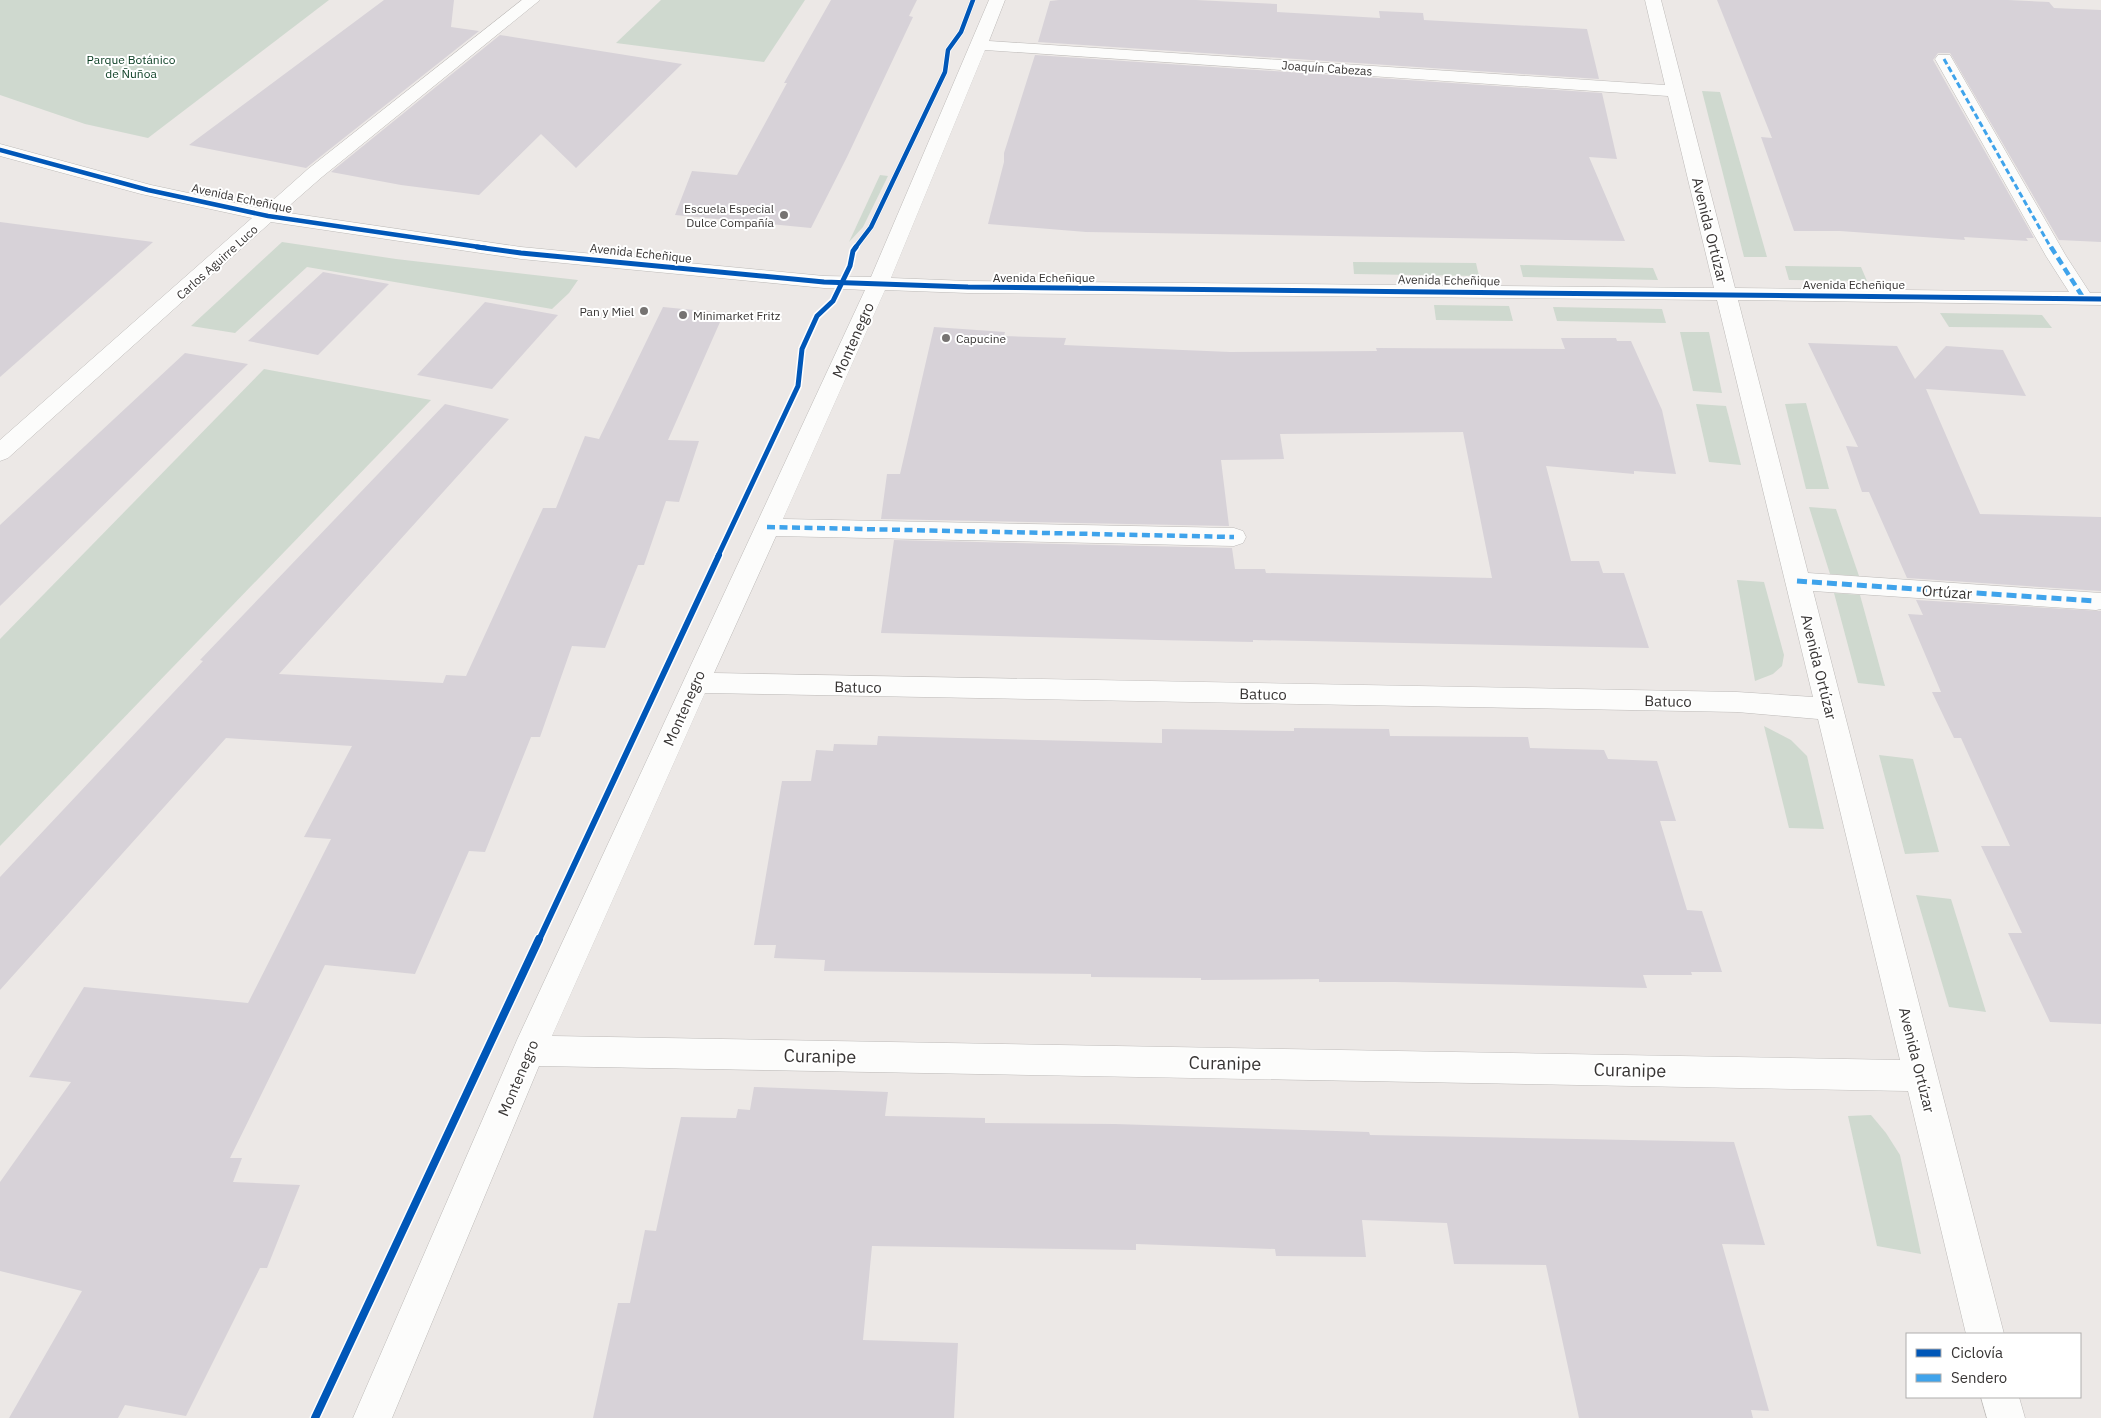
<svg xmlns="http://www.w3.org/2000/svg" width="2101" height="1418" font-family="'IBM Plex Sans',sans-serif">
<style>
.green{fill:#cfd9cf}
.building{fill:#d7d2d8}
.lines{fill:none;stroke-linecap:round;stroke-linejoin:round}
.minor-casing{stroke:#bdbab8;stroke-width:1}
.minor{fill:#fcfcfb;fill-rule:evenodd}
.quiet-far2{stroke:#3fa3eb;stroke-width:3;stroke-dasharray:6 3;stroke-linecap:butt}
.quiet-far1{stroke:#3fa3eb;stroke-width:4.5;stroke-dasharray:8 4.5;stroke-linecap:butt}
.quiet{stroke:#3fa3eb;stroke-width:5;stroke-dasharray:10 5;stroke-linecap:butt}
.cycleway-far3-casing{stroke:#fff;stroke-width:6}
.cycleway-far2-casing{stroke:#fff;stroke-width:8}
.cycleway-far1-casing{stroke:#fff;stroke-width:9}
.cycleway-casing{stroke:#fff;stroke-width:11}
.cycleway-far3{stroke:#0057b8;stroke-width:4.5}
.cycleway-far2{stroke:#0057b8;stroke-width:5}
.cycleway-far1{stroke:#0057b8;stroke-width:6}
.cycleway{stroke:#0057b8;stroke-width:8}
.poi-dot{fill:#767372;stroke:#fff;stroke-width:2}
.labels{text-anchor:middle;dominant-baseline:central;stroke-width:4;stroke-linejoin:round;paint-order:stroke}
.far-park-label{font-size:12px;fill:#073b20;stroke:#fff}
.far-street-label{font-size:12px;fill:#373433;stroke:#fff}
.far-poi-label{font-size:12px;fill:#373433;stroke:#fff;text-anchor:end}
.street-label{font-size:15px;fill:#373433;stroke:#fff}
.near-street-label{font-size:18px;fill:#373433;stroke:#fff}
</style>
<rect width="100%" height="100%" fill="#ece8e6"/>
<g class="green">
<polygon points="0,0 329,0 148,138 85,124 0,95"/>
<polygon points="661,0 805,0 764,62 616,43"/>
<polygon points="1702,91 1720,92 1767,257 1744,257"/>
<polygon points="880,175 888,176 863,227 849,242"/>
<polygon points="282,242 396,259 578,280 569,293 552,309 307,267 235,333 191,326"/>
<polygon points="1353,262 1476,263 1479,276 1354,274"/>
<polygon points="1520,265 1653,268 1658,280 1523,277"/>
<polygon points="1785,266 1861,267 1867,281 1789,280"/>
<polygon points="1434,305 1509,306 1513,321 1436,320"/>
<polygon points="1553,307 1662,309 1666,323 1557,321"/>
<polygon points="1940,313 2042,315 2052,328 1949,327"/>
<polygon points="1680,332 1709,332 1722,393 1693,391"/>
<polygon points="264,369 431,400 0,846 0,639"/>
<polygon points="1806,403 1829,489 1806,489 1785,404"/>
<polygon points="1696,404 1726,406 1741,465 1709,462"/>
<polygon points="1809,507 1836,509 1859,576 1830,574"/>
<polygon points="1737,580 1764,582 1784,655 1782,666 1773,674 1755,681"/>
<polygon points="1834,593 1860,595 1885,686 1858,683"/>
<polygon points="1764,726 1791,740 1807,756 1824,829 1789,828"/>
<polygon points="1879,755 1913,759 1939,852 1905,854"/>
<polygon points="1916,895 1951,899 1986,1012 1949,1007"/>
<polygon points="1871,1115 1886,1133 1900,1155 1921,1254 1877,1246 1848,1116"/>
</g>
<g class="building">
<polygon points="384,0 454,0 451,27 479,31 306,168 189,145"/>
<polygon points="831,0 917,0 909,16 913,17 847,157 811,228 675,215 692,171 737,175 787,83 784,83"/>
<polygon points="1059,0 1196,0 1277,4 1277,12 1380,18 1379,11 1423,13 1424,20 1587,29 1599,79 1038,42 1050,1"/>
<polygon points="1717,0 2008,0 2049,2 2054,8 2101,10 2101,242 2059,240 1950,53 1938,53 1933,60 2034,238 2026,238 2028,241 1964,237 1965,240 1840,231 1794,231 1761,137 1772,138"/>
<polygon points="500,35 682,64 576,168 541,134 479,195 401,185 331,172"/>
<polygon points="1035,55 1602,93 1617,159 1589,157 1625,241 1086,232 988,224 1004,162 1004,153"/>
<polygon points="0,222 153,242 0,377"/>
<polygon points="323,272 389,284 318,355 248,341"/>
<polygon points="485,302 558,315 492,389 417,375"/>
<polygon points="663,307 724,313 668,440 699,441 679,502 666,501 644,565 638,565 605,648 572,646 540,737 531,737 485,852 469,851 415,974 325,965 230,1158 242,1158 233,1182 300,1185 267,1268 260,1268 186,1416 125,1405 118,1418 9,1418 82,1291 0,1271 0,1182 71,1082 29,1077 84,987 248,1003 331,839 304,837 352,746 226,738 0,990 0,877 203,661 200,660 445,404 509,419 279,674 443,683 446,675 466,676 543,508 556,508 585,436 599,439"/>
<polygon points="934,327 1005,332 1004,336 1066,338 1064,345 1230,352 1377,351 1376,348 1565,349 1561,338 1616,338 1617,341 1631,341 1662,410 1676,474 1634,471 1634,474 1546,466 1571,561 1599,561 1603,573 1624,573 1649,648 1253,640 1253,642 1157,640 881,633 894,540 1232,548 1235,569 1265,569 1266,573 1492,578 1463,432 1280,434 1284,459 1221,460 1229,526 881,519 887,474 900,474"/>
<polygon points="1808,343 1897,346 1915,379 1946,346 2003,350 2026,396 1926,389 1980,514 2101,517 2101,591 1907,578 1869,492 1862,492 1846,446 1858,447"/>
<polygon points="185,353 248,364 0,606 0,525"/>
<polygon points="1916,600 2101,611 2101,1024 2050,1022 2008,933 2022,933 1981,846 2010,846 1961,738 1954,738 1932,692 1941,692 1908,614 1923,615"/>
<polygon points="1294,728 1389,729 1390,736 1528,737 1530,748 1604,750 1608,759 1657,761 1676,821 1660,821 1687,910 1702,911 1722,972 1691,972 1692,975 1643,975 1647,988 1395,982 1319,982 1319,979 1201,980 1201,978 1091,977 1091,974 824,971 825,960 774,958 776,945 754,945 782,781 811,781 816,750 833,751 834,744 877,745 878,736 1162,743 1162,729 1294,731"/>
<polygon points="754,1087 888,1092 885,1116 985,1118 985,1123 1115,1124 1369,1132 1370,1135 1734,1142 1765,1245 1722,1244 1769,1411 1751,1410 1753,1418 1579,1418 1546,1265 1454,1264 1447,1223 1362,1220 1366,1257 1276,1256 1275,1249 1136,1244 1136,1250 872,1246 863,1340 958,1343 954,1418 593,1418 618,1303 630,1303 645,1230 656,1231 681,1117 736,1118 738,1109 750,1110"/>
</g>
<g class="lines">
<g class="minor-casing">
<g id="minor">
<path d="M522 0H540L322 177 282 212 521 247 824 276 871 277 989 0H1005L989 41 1665 85 1645 0H1661L1735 288 2069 292 2046 256 1935 59 1938 55H1950L2066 256 2090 293H2101V305L1738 300 1808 573 2101 593V609L2096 610 1813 591 2004 1334H1966L1908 1091 539 1066 392 1418H353L517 1040 865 290 824 288 521 259 271 222 8 458 0 461V440L252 218 141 194 0 156V144L151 185 263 209 308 169ZM985 50 1668 96 1714 288 968 281 891 278ZM885 290 968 293 1717 300 1813 697 1737 692 714 673 776 536 1234 546 1243 543 1246 537 1243 531 1234 528 783 519ZM705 693 1737 712 1818 719 1900 1060 552 1036Z"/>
<polygon points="1981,1397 2019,1397 2025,1418 1987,1418"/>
</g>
</g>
<use href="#minor" class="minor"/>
<polyline class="quiet-far2" points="1944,59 2051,248"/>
<g class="quiet-far1">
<polyline points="2051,247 2084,299"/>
<polyline points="767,527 1234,537"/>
</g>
<polyline class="quiet" points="1797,581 2096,601"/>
<g class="cycleway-far3-casing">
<g id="cycleway-far3">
<polyline points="0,150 148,190 268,216 486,248"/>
<polyline points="855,248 871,227 945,72 948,50 961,32 973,0"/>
</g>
</g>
<g class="cycleway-far2-casing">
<g id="cycleway-far2">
<polyline points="477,247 521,253 824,282 968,287 2101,299"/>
<polyline points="718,556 798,386 802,349 817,316 833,301 850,266 853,251 856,247"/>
</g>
</g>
<g class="cycleway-far1-casing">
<polyline id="cycleway-far1" points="539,940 719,555"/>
</g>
<g class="cycleway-casing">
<polyline id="cycleway" points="315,1418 539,939"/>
</g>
<use href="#cycleway-far3" class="cycleway-far3"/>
<use href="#cycleway-far2" class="cycleway-far2"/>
<use href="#cycleway-far1" class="cycleway-far1"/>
<use href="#cycleway" class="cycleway"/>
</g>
<g class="poi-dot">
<circle cx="784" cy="215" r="5"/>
<circle cx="644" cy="311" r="5"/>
<circle cx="683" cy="315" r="5"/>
<circle cx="946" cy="338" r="5"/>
</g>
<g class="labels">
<g class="far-park-label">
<text x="131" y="59">Parque Botánico<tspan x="131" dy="14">de Ñuñoa</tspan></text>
</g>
<g class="far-street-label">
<text transform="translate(1327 68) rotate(4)">Joaquín Cabezas</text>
<text transform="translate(242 198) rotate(12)">Avenida Echeñique</text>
<text transform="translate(641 253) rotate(6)">Avenida Echeñique</text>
<text transform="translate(217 262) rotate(-42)">Carlos Aguirre Luco</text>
<text x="1044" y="277">Avenida Echeñique</text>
<text transform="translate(1449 280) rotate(1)">Avenida Echeñique</text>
<text x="1854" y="284">Avenida Echeñique</text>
</g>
<g class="far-poi-label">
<text x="774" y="208">Escuela Especial<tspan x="774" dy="14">Dulce Compañía</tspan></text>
<text x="634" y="311">Pan y Miel</text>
<text x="693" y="315" text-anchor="start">Minimarket Fritz</text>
<text x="956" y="338" text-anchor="start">Capucine</text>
</g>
<g class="street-label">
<text transform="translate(1710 230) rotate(76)">Avenida Ortúzar</text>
<text transform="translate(853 340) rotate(-66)">Montenegro</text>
<text transform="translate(1947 592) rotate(4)">Ortúzar</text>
<text transform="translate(1819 667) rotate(76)">Avenida Ortúzar</text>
<text transform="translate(858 687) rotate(1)">Batuco</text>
<text transform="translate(1263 694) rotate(1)">Batuco</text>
<text transform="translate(1668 701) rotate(1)">Batuco</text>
<text transform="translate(684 708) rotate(-66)">Montenegro</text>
<text transform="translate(1917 1060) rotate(76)">Avenida Ortúzar</text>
<text transform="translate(518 1078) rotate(-67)">Montenegro</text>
</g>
<g class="near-street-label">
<text transform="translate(820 1056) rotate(1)">Curanipe</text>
<text transform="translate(1225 1063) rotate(1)">Curanipe</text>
<text transform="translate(1630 1070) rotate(1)">Curanipe</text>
</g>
</g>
<rect x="1906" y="1333" width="175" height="65" fill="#ffffff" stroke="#afaead"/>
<rect x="1916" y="1349" width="25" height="8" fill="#0057b8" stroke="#afaead"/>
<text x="1951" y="1358" font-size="15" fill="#373433">Ciclovía</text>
<rect x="1916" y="1374" width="25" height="8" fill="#3fa3eb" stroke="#afaead"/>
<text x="1951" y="1383" font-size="15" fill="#373433">Sendero</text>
</svg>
